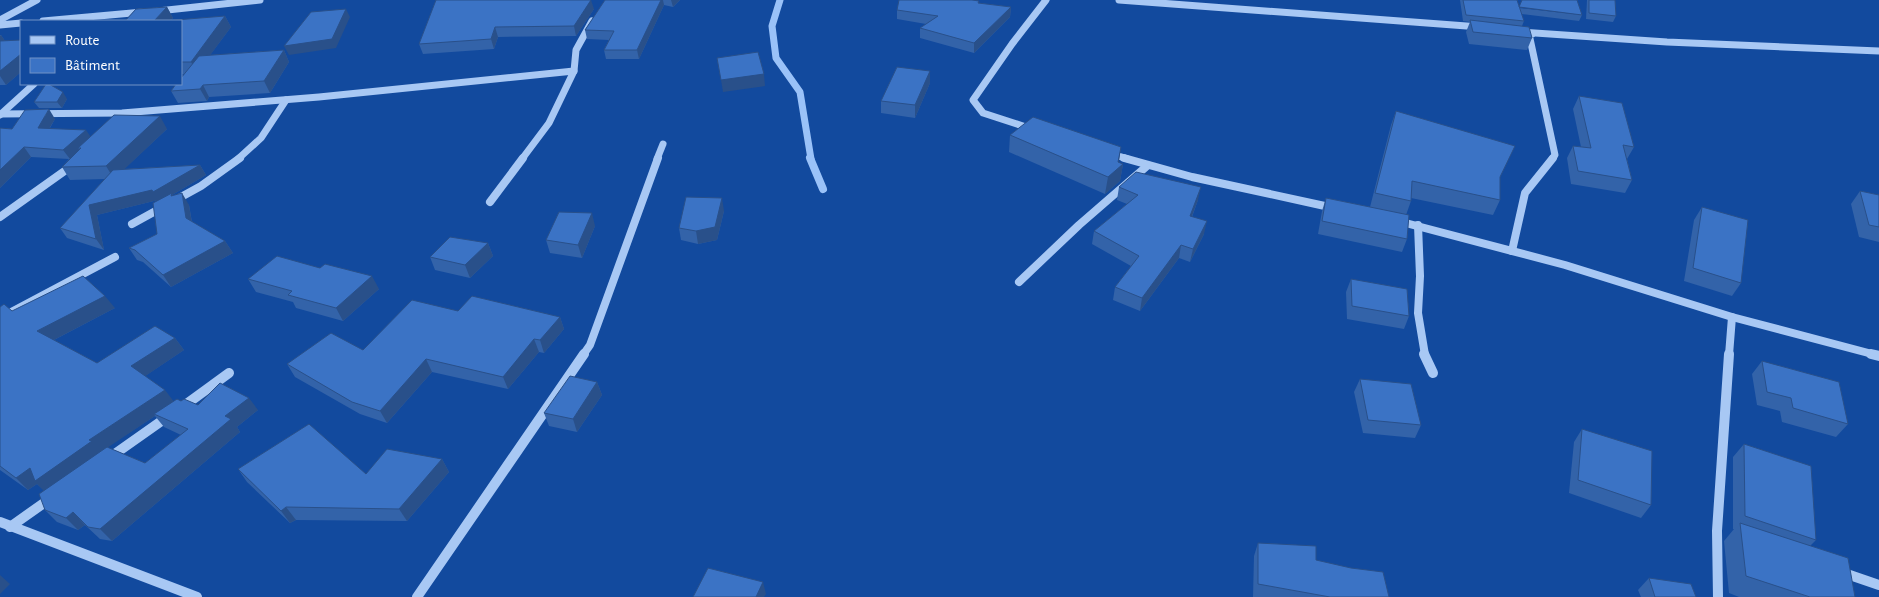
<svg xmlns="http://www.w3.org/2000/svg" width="1879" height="597" font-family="'Alegreya Sans',sans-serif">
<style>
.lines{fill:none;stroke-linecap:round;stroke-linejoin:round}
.stream-far1{stroke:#9ac2f8;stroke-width:7}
.stream{stroke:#9ac2f8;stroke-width:8}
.minor-far2{stroke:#a8c8f4;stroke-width:7}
.minor-far1{stroke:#a8c8f4;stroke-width:8}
.minor{stroke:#a8c8f4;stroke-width:10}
.wall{fill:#3363a9;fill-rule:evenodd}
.shaded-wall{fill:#29508a}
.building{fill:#3b73c5;stroke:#29508a}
</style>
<rect width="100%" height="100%" fill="#124a9e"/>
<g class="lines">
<polyline class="stream-far1" points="780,0 772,26 776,58 800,92 811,159"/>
<polyline class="stream" points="810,158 823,189"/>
<g class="minor-far2">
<polyline points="1119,0 1480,27"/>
<polyline points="158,11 260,0"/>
<polyline points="0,20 37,0"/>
<polyline points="43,21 143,12"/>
<polyline points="0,25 21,23"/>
<polyline points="1520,32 1667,42 1879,51"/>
<polyline points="1532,34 1529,34 1555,155 1552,159"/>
<polyline points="0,114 122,113 319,97 574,71"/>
<polyline points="0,115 34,84"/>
<polyline points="1032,129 983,113 973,100 1012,44 1046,0"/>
<polyline points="1109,153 1128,159"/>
<polyline points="238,159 261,138 286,100"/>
<polyline points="522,159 549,123 574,71 576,50 592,21"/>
<polyline points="657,159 663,144"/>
</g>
<g class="minor-far1">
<polyline points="1124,158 1192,177 1334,208"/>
<polyline points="490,202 523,158"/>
<polyline points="0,217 73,165"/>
<polyline points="1398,221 1565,265 1732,317 1876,355"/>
<polyline points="132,224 201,186 240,158"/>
<polyline points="1418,225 1420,276 1418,313 1425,355"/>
<polyline points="1512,251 1525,193 1553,158"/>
<polyline points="1019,282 1079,225 1147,166"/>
<polyline points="0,318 115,257"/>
<polyline points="583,355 590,345 658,158"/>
<polyline points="1729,355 1732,317"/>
</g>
<g class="minor">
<polyline points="1424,354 1433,373"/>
<polyline points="1871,354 1879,356"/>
<polyline points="181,408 229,373"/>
<polyline points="109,458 170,415"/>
<polyline points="0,522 197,597"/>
<polyline points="10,527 51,498"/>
<polyline points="1841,572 1879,585"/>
<polyline points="417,597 584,354"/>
<polyline points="1718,597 1717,531 1729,354"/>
</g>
</g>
<g class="wall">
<polygon points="436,0 594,9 576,36 498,37 494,49 423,54 419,44"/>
<polygon points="605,0 680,0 673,7 664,5 639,59 606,59 604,50 609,40 587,39 585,30"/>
<polygon points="1460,0 1517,0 1519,8 1582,15 1579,21 1521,14 1524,21 1522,26 1532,38 1527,50 1469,44 1466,32 1470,22 1463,21"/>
<polygon points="1587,0 1615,0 1616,16 1613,22 1586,19"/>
<polygon points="979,1 979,3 1011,7 1010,17 974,53 920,38 920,28 926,24 897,19 897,10"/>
<polygon points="167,7 173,18 170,21 225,16 231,27 210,55 284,50 289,62 270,93 209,97 207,101 178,103 171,91 176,84 181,84 181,78 185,74 181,74 181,21 125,21 136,9"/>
<polygon points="0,35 1,35 5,41 21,40 21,72 6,85 0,85"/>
<polygon points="930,83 915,118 881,113 881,101"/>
<polygon points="1579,96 1634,147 1627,159 1632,180 1625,193 1571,184 1567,158 1573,146 1581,147 1573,109"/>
<polygon points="67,99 62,108 39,108 34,102"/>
<polygon points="1396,111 1500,178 1500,200 1493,215 1411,198 1411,201 1406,215 1407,239 1402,252 1318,234 1322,211 1326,198 1370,207 1391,125"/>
<polygon points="55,119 50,128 90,137 167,129 124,169 200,165 206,175 172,195 189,205 192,222 225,241 233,253 171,287 143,262 137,260 129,248 157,234 158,200 97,215 104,250 67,238 60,228 105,179 70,180 62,167 69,159 31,157 0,188 0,128 12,129"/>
<polygon points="1010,135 1123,164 1120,181 1105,194 1009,152"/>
<polygon points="1119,187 1198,200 1192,217 1204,234 1190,262 1179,258 1140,311 1113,300 1115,287 1131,266 1092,244 1094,231 1127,204 1117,200"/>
<polygon points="1860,191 1879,195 1879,242 1859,237 1851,204"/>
<polygon points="1702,207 1741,283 1732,296 1684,281 1694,220"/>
<polygon points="724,211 717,240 698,244 681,240 679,228"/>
<polygon points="595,226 582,258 550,253 546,240"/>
<polygon points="488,243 493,256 470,278 435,270 430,257"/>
<polygon points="248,279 379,289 343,321 296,308 293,302 256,292"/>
<polygon points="1351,279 1409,316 1404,329 1347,319 1346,292"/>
<path d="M0 307 12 311 115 308 54 340 97 363 175 338 184 350 145 376 173 401H181L198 405 258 410 237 427 240 432 112 541 100 539 85 525 78 530 57 522 45 510 44 490 37 484 28 490 0 470ZM155 416 164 427 181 435 145 463 107 447Z"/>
<polygon points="458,311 560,317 564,329 544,353 539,352 508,389 432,372 387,423 360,414 295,377 287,364 363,350"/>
<polygon points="1762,361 1848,424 1836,437 1782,422 1780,411 1757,405 1752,374"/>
<polygon points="1360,379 1421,425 1415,438 1363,433 1354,392"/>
<polygon points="597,382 602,395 577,432 549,426 544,413"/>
<polygon points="1582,429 1651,505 1641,518 1569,493 1574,442"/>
<polygon points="1744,444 1816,540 1810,546 1855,597 1739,597 1729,593 1724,541 1734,529 1733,529 1733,457"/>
<polygon points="442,459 449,472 407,521 296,520 290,523 247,482 238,469 366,474"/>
<polygon points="1258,543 1316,560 1389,597 1253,597 1254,556"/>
<polygon points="1649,578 1696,597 1641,597 1638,590"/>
</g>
<g class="shaded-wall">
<polygon points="591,0 594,9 576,36 574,26"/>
<polygon points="661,0 663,0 664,5 639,59 637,50"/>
<polygon points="671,0 680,0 673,7"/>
<polygon points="167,7 173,18 170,21 154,21"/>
<polygon points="1011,7 1010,17 974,53 974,43"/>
<polygon points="346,9 350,17 336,48 289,55 284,46"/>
<polygon points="225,16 231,27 197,73 191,62"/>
<polygon points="495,27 498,37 494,49 491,39"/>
<polygon points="1,35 9,47 0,52 0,36"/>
<polygon points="284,50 289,62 270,93 264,81"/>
<polygon points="21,54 21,72 6,85 0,76 0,71"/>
<polygon points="930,71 930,83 915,118 915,105"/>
<polygon points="764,74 765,86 723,92 721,80"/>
<polygon points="203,85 209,97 207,101 200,89"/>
<polygon points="63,92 67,99 62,108 57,102"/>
<polygon points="49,109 55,119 44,137 38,128"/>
<polygon points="160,116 167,129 114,179 106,166"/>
<polygon points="86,130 93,140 78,148 80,151 70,159 63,150"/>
<polygon points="24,147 31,157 0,188 0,170"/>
<polygon points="1121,147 1118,168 1123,164 1120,181 1105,194 1108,177"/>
<polygon points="200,165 206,175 172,195 179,205 158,200 97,215 104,250 96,239 89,205"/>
<polygon points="1201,187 1198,200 1187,229 1190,216"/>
<polygon points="182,193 189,205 193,230 186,218"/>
<polygon points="722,198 724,211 717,240 698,244 696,231"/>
<polygon points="592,213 595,226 582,258 578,245"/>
<polygon points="1207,221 1204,234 1190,262 1193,249"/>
<polygon points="225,241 233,253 171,287 163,275"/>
<polygon points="488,243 493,256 470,278 465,265"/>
<polygon points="1181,245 1179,258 1140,311 1142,298"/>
<polygon points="372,276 379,289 343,321 336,308"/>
<polygon points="105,296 115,308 48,343 37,331"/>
<polygon points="560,317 564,329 544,353 540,340"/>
<polygon points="175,338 184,350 141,379 131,366"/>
<polygon points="534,339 539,352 508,389 503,377"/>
<polygon points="426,359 432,372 387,423 380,411"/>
<polygon points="597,382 602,395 577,432 573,419"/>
<polygon points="165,390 175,403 154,414 155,416 101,452 46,493 37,484 28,490 16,478 30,468 89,440"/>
<polygon points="249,398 258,410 237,427 240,432 112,541 100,529 225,416"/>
<polygon points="442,459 449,472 407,521 399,509"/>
<polygon points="286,507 296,520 290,523 281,511"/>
<polygon points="73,512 85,525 78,530 66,518"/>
<polygon points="0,575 10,584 0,594"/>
<polygon points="763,582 766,594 764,597 756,597"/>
</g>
<g class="building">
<polygon points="436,0 591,0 574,26 495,27 491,39 419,44"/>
<polygon points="605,0 661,0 637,50 604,50 614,31 585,30"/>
<polygon points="899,0 972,0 979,1 978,3 1011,7 974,43 920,28 938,16 897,10"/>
<polygon points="1463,0 1517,0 1524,21 1466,15"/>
<polygon points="1522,0 1577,0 1582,15 1519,7"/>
<polygon points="1589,0 1615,0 1616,16 1589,13"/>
<polygon points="167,7 154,21 125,21 136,9"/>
<polygon points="346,9 332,39 284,46 311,12"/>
<polygon points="225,16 191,62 181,62 181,21 163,21"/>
<polygon points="1470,20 1529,27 1532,38 1473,32"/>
<polygon points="21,40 21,54 0,71 0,41"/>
<polygon points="284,50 264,81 203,85 200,89 171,91 176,84 181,84 181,78 199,56"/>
<polygon points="758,52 764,74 721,80 717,58"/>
<polygon points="897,67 930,71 915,105 881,101"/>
<polygon points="46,84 49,84 63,92 57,102 34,102"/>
<polygon points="1579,96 1622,103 1634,147 1623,145 1632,180 1578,171 1573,146 1591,148"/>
<polygon points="49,109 38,128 86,130 63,150 24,147 0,170 0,128 12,129 25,110"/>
<polygon points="1396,111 1515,146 1500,177 1500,200 1412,181 1411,201 1375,193"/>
<polygon points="114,115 160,116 106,166 62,167 81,148 78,148"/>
<polygon points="1033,117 1121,147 1118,162 1123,164 1108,177 1010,135"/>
<polygon points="200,165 153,192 152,190 89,205 96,239 60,228 113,170"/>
<polygon points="1136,172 1201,187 1190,216 1207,221 1193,249 1181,245 1142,298 1115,287 1139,256 1094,231 1138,195 1119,187"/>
<polygon points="1860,191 1879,195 1879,227 1869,225"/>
<polygon points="172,193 171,196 182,193 186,218 225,241 163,275 135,250 129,248 157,234 153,203"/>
<polygon points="686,197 722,198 715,227 696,231 679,228"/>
<polygon points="1326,198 1409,215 1407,239 1322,221"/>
<polygon points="1702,207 1748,220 1741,283 1693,268"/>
<polygon points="559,212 592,213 578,245 546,240"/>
<polygon points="450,237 488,243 465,265 430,257"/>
<polygon points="277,256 320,268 325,264 372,276 336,308 288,295 292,291 248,279"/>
<polygon points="83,276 105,296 37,331 97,363 155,326 175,338 131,366 165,390 89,440 92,441 35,481 30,468 16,478 0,466 0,307 4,304 12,311"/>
<polygon points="1351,279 1407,289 1409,316 1352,306"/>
<polygon points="472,296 560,317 540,340 534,339 503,377 426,359 380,411 352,402 287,364 331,333 363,350 412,300 458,311"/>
<polygon points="1762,361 1839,382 1848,424 1793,408 1791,398 1767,392"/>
<polygon points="570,376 597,382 573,419 544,413"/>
<polygon points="1360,379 1411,384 1421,425 1368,420"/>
<polygon points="220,383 249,398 225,416 231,419 100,529 88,527 73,512 66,518 45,510 39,494 107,447 145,463 188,429 154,414 177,399 181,401 184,399 198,405"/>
<polygon points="309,424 366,474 387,449 442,459 399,509 286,507 281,511 238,469"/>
<polygon points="1582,429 1652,451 1651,505 1578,480"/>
<polygon points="1744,444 1811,466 1816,540 1745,516"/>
<polygon points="1740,523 1848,558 1855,597 1810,597 1746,576"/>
<polygon points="1258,543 1316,546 1316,560 1351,568 1383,572 1389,597 1330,597 1258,584"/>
<polygon points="708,568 763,582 756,597 693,597"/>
<polygon points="1649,578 1691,584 1696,597 1655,597"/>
</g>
<rect x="20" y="20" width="162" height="65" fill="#124a9e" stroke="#7192c5"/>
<rect x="30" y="36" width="25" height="8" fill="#a8c8f4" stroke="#7192c5"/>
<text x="65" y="45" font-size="15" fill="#ffffff">Route</text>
<rect x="30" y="58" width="25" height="15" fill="#3b73c5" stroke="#7192c5"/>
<text x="65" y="70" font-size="15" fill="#ffffff">Bâtiment</text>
</svg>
